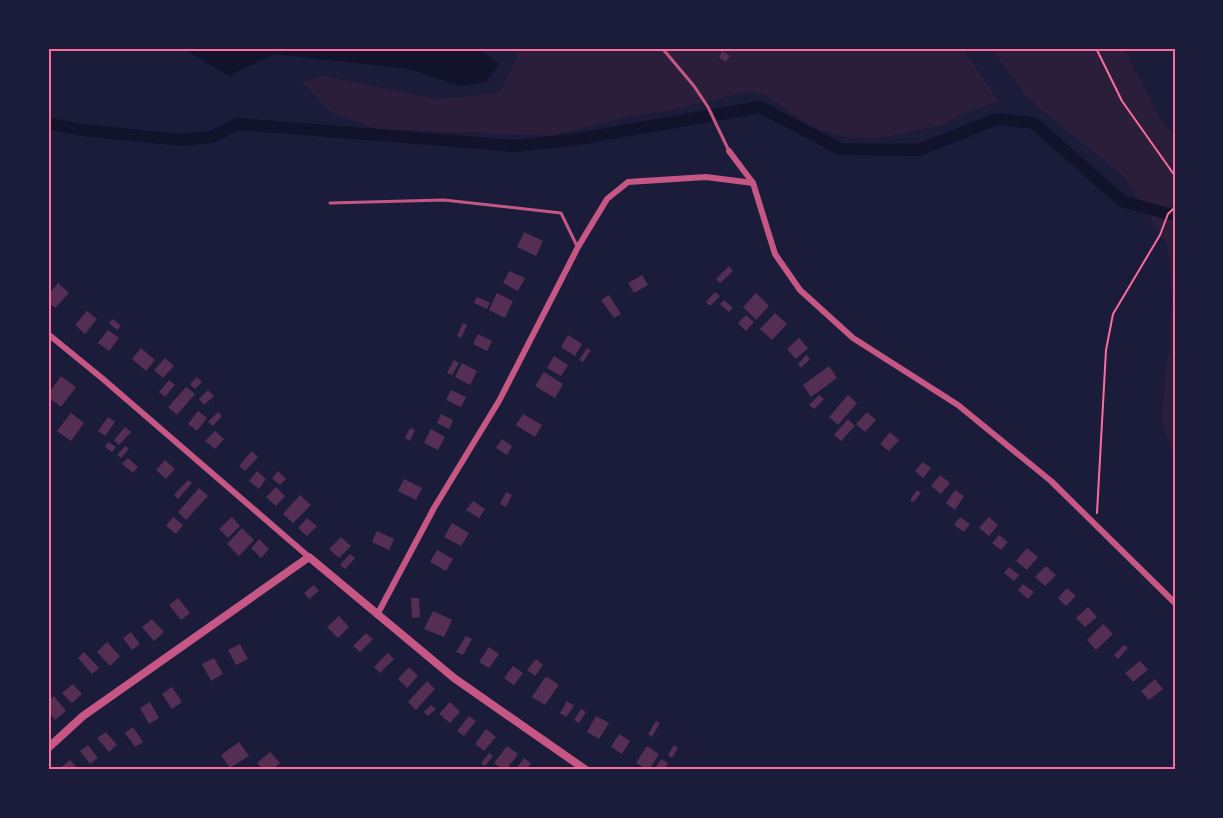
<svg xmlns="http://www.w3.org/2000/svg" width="1223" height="818" font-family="Manrope,sans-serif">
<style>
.green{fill:#2a1e3b}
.water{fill:#12122b}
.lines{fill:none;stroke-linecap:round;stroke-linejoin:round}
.canal{stroke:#12122b;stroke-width:12}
.building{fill:#542f53}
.path{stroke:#ff6b9d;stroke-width:2}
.service{stroke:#c65784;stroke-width:3}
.minor{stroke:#c65784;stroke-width:6}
.tertiary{stroke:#c65784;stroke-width:8}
.neatline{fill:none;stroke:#ff6b9d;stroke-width:2}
</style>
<rect width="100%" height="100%" fill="#1b1b3a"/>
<g class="green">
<polygon points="521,48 962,48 999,101 968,111 943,125 876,139 847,137 818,129 805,122 770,98 755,93 741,93 672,110 630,116 549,136 377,129 331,112 301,81 325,76 436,99 499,93"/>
<polygon points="991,48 1124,48 1160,118 1175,137 1175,463 1162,420 1165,375 1170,346 1169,331 1172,302 1168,246 1124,177 1027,98"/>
</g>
<polygon class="water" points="182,48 480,48 481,51 499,64 486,82 460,86 410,69 274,54 229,76"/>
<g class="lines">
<polyline class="canal" points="48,123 81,130 182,140 211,137 238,124 515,146 572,140 760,107 840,149 919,150 997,119 1034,123 1122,201 1168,214 1175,213"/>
</g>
<g class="building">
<polygon points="722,51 730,56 726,62 719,58"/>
<polygon points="524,232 543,241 536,256 517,247"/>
<polygon points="729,266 733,271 720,283 716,279"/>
<polygon points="509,271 525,278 518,291 503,283"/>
<polygon points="642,275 648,285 634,293 628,283"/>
<polygon points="58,283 69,293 55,308 48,302 48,295"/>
<polygon points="715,292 720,296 710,306 706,302"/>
<polygon points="497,293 513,301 505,318 489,310"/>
<polygon points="756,293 769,306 756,320 743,307"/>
<polygon points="609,295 621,314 614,318 601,300"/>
<polygon points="477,297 490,303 487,309 474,303"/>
<polygon points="724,300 733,308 729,312 720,304"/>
<polygon points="87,311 97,319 85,334 75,325"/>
<polygon points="775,313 787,324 772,340 760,329"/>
<polygon points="746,315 754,322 746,331 738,323"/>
<polygon points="113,319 121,326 117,330 109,323"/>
<polygon points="463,323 467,325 461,338 457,336"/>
<polygon points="108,330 119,338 109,351 98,343"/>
<polygon points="478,334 492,341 487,351 473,344"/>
<polygon points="568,335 582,344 575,356 561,347"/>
<polygon points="799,338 808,348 796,359 787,349"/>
<polygon points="141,348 155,360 146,371 132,359"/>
<polygon points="587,348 591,350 583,362 579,360"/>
<polygon points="806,355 810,359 801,368 798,364"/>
<polygon points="554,356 568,365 561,376 547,368"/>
<polygon points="165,358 174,366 163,378 154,370"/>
<polygon points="454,360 459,363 452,375 447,373"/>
<polygon points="462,363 477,371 470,385 455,377"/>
<polygon points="829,366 837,378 811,397 803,385"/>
<polygon points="544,372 563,384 555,398 535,386"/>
<polygon points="61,376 76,387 61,407 48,397 48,394"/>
<polygon points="197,377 202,382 195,389 190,384"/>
<polygon points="169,380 175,385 165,397 159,392"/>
<polygon points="186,387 195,394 177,415 168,407"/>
<polygon points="208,390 214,396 204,405 199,399"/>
<polygon points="451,390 466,397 461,407 446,400"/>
<polygon points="819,395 824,399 814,409 809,405"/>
<polygon points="848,395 857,403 838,425 829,417"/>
<polygon points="198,411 207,418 197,431 188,424"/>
<polygon points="218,412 222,416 213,426 208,422"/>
<polygon points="867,412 876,420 865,432 856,424"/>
<polygon points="71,413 84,423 71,441 57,431"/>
<polygon points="441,414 453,420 449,429 437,423"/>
<polygon points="523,414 542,425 535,437 516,425"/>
<polygon points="108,417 115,422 105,436 98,431"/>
<polygon points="848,419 855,426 841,441 834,435"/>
<polygon points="125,427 131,432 119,445 114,440"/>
<polygon points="410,428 415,430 410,441 405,438"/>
<polygon points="431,429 445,437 438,450 424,443"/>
<polygon points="215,431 224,439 215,449 205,441"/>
<polygon points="890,432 899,440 889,451 880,444"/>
<polygon points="502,439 512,446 507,455 496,448"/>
<polygon points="108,442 116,447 112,452 105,447"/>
<polygon points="125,446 129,449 121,458 117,455"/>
<polygon points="252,451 258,457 245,471 239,466"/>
<polygon points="128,458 138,467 133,473 122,464"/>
<polygon points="165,460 175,469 166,479 156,470"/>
<polygon points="923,462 931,468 923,478 915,471"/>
<polygon points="257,471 266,479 259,489 249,481"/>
<polygon points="278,471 286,479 280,485 272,478"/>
<polygon points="940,475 950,483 941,494 931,486"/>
<polygon points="404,479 422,488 416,500 398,491"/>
<polygon points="188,480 192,483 178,499 174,495"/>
<polygon points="276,487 285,496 276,506 266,497"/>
<polygon points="199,488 208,496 186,520 178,512"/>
<polygon points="917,490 921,493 914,502 910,500"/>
<polygon points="955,490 964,496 955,510 946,503"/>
<polygon points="506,492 512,495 506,507 500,504"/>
<polygon points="300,495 311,505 293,523 283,514"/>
<polygon points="473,501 485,509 479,518 466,510"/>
<polygon points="173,517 183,525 176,534 166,526"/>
<polygon points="232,517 240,526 228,538 219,529"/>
<polygon points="960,517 970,524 964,532 954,525"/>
<polygon points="989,517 998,525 989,536 979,528"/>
<polygon points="307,518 317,526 307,536 298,528"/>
<polygon points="452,523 469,533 461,546 444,537"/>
<polygon points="242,528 254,540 239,556 227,544"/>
<polygon points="377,531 394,539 389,550 372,542"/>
<polygon points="999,535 1008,542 1001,550 992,543"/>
<polygon points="341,537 351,546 339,558 329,549"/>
<polygon points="259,539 269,549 261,558 251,548"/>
<polygon points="1027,548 1038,557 1027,570 1016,561"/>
<polygon points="437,550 453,559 446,571 430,562"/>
<polygon points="350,554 355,558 345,569 340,565"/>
<polygon points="1046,566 1056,575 1045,586 1035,577"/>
<polygon points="1009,567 1019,575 1014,581 1004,573"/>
<polygon points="1023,584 1034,592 1028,599 1018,590"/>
<polygon points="314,585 319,591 309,599 304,593"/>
<polygon points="1067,588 1076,596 1066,606 1058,598"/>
<polygon points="178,598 190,613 181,620 169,605"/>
<polygon points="411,598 419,598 420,617 412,618"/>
<polygon points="1088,607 1097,617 1085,627 1076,618"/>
<polygon points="433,611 452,620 444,637 424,629"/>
<polygon points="339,616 349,627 338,638 327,627"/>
<polygon points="152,619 164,632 154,641 142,627"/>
<polygon points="1103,624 1113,634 1096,650 1087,640"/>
<polygon points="131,632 140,644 132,650 123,638"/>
<polygon points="366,633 373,639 360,652 353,646"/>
<polygon points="466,636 472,639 463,655 456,652"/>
<polygon points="107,642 120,656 110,666 97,652"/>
<polygon points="240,644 248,659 236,665 228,650"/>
<polygon points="1124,645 1128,648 1118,659 1114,655"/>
<polygon points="489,647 499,654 489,668 479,662"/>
<polygon points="84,652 99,668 92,674 78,658"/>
<polygon points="388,653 394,659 380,673 374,667"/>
<polygon points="214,658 223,674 211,681 202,664"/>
<polygon points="536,659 543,665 535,676 527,670"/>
<polygon points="1140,661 1148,670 1133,682 1125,673"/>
<polygon points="513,666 523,673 514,685 504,678"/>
<polygon points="409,667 418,676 407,688 398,679"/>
<polygon points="546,676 559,685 545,705 532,697"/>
<polygon points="1155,679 1163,689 1149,700 1141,691"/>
<polygon points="427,681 435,689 416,710 408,702"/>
<polygon points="73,684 82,694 72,703 62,693"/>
<polygon points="172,687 182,702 172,709 162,694"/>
<polygon points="54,696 66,711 55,720 48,711 48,701"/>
<polygon points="567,701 574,706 566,717 560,713"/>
<polygon points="150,702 159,718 149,724 140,708"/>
<polygon points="450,702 460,712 450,723 439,714"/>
<polygon points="431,705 436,709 428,716 424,712"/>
<polygon points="581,709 586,712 579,723 574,720"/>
<polygon points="469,716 476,721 464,736 457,731"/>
<polygon points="596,716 609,723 599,739 587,732"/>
<polygon points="656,721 660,723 652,737 648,734"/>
<polygon points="133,727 143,742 135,747 125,733"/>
<polygon points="486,729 496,737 484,751 475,744"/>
<polygon points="106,732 117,745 109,752 97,738"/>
<polygon points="619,734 630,741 622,754 611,747"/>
<polygon points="239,742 249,756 230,768 221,755"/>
<polygon points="88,745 98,758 90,764 80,751"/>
<polygon points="674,745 678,748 672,758 668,755"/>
<polygon points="507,746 518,754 506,770 503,770 494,763"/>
<polygon points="647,746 659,754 649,770 636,763"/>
<polygon points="270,752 280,763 272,770 263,770 257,763"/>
<polygon points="489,753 493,756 485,766 481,763"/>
<polygon points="524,758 531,763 526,770 515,770"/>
<polygon points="661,759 668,763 664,770 654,770"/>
<polygon points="70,760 79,770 61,770 59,769"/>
</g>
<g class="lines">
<g class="path">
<polyline points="1096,48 1122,101 1175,176"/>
<polyline points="1097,513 1106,350 1113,314 1160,235 1168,214 1175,207"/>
</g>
<g class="service">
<polyline points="662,48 694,86 708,107 729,151"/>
<polyline points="330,203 444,200 561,213 577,246"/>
</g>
<g class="minor">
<polyline points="729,151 753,183 775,254 800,290 853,338 958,405 1051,481 1175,603"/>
<polyline points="48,334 103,379 309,557"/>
<polyline points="377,615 434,508 499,401 578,247 607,199 628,182 706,177 753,183"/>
</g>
<polyline class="tertiary" points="48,748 83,716 309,557 454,678 586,770"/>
</g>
<rect width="1223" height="818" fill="none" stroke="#1b1b3a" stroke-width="99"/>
<rect x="50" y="50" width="1124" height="718" class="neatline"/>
</svg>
